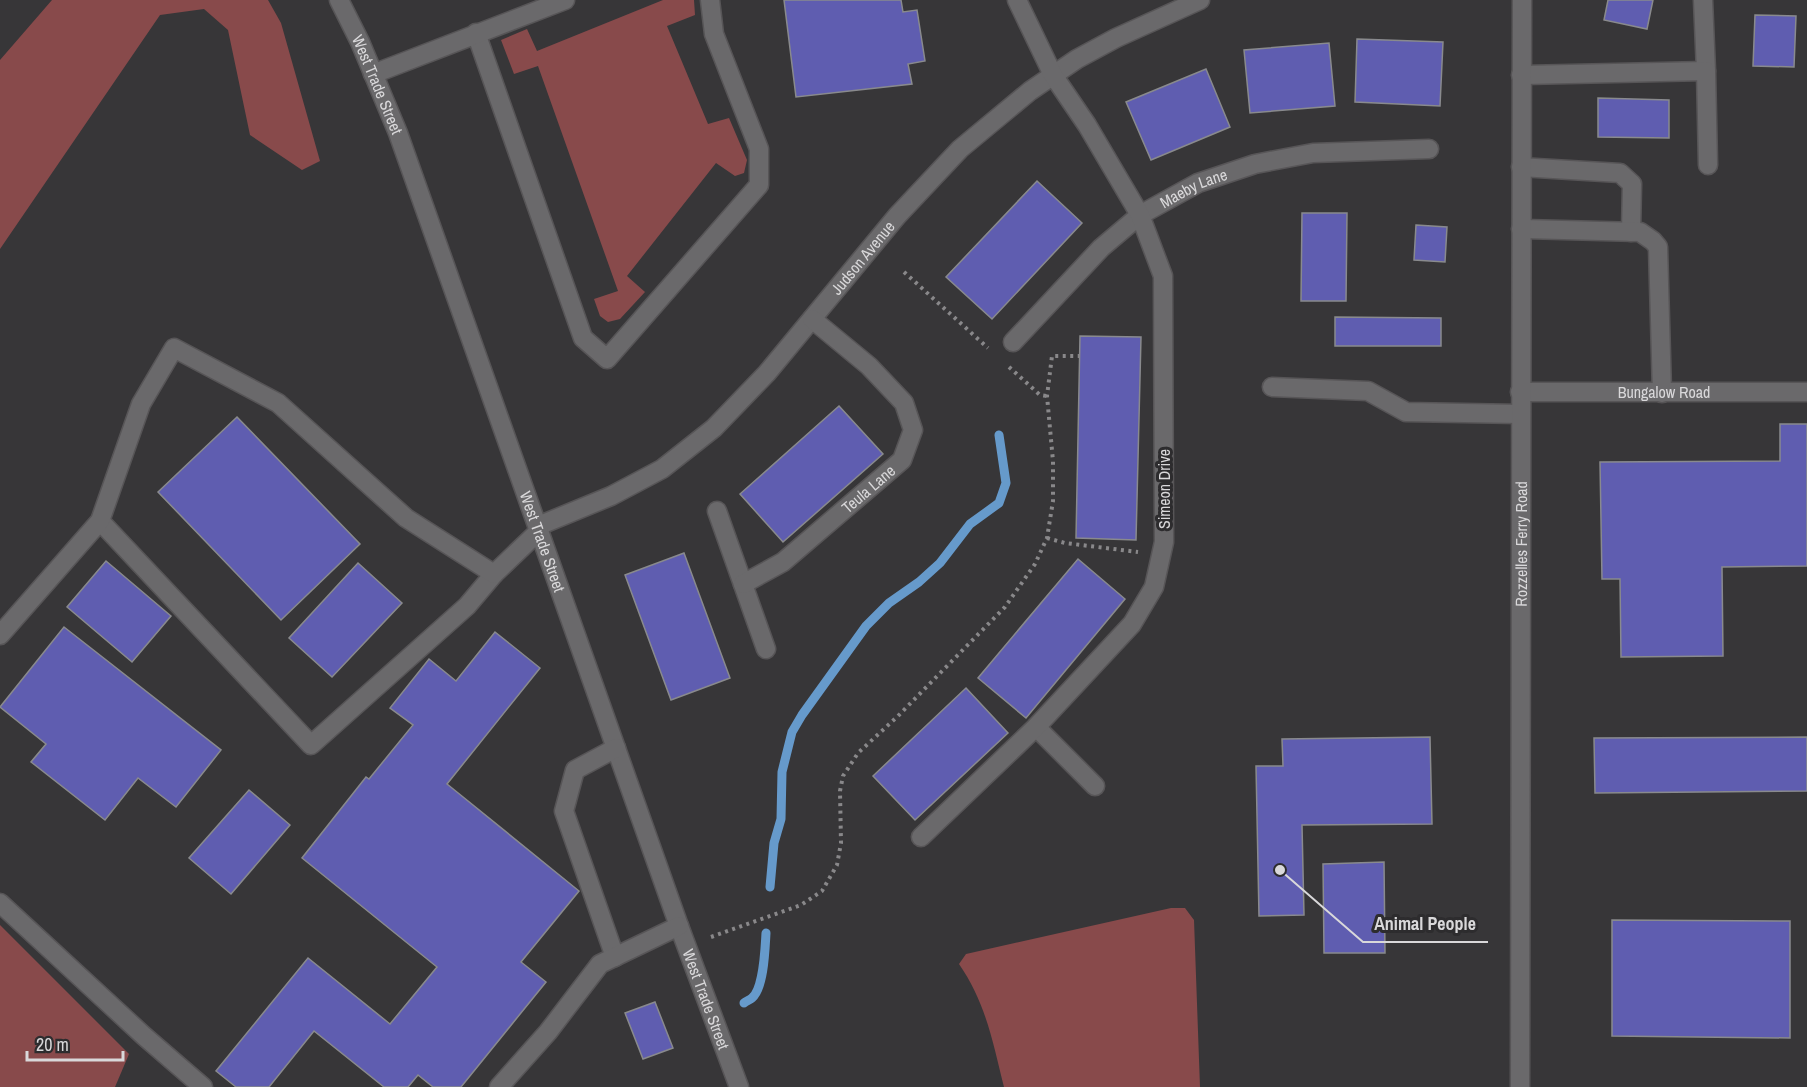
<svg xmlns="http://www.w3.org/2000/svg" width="1807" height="1087" font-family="'Archivo Narrow',sans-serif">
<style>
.green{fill:#884a4b}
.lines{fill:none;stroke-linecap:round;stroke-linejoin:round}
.stream{stroke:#669acb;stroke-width:9}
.building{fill:#5f5db0;stroke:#898a8d;stroke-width:1.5}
.minor-casing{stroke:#575557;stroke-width:21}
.path{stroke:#89888a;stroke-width:4;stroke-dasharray:3 4.5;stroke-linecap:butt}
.minor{stroke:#6a696b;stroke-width:18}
.labels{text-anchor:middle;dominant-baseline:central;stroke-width:6;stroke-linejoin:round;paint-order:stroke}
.street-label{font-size:16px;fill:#d9d8da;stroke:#2d2c2e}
.leader{fill:none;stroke:#d9d8da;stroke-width:2}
.callout-dot{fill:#d9d8da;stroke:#2d2c2e;stroke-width:2}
.callout-label{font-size:18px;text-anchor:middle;font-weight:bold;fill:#d9d8da;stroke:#2d2c2e;stroke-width:6;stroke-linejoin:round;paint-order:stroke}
</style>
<rect width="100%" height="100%" fill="#373638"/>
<g class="green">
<polygon points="52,0 268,0 281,23 320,161 302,170 250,135 228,30 204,9 160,15 0,249 0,60"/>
<polygon points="663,0 694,0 695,15 667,26 708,124 729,118 747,160 744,173 735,176 716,163 627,276 645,292 620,319 608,322 600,316 594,299 618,291 538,66 514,74 501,40 527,29 537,51"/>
<path d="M1171 908H1185L1194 920 1200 1087H1004C993 1043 986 1003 959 964L966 954Z"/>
<polygon points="0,925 129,1054 115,1087 0,1087"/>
</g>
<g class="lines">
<g class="stream">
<polyline points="770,887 774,843 781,819 782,772 792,732 802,715 866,626 889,603 919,582 940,563 970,524 999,503 1006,483 999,435"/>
<path d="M744 1003C746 1001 750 1000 752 998 764 988 765 949 766 933"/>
</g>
</g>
<g class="building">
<polygon points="784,0 901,0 903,12 917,10 925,61 908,64 912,84 796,97"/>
<polygon points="1608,0 1653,0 1647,29 1604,20"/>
<polygon points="1755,15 1796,16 1794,67 1753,66"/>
<polygon points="1357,39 1443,42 1440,106 1355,102"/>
<polygon points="1329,43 1335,106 1250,113 1244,50"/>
<polygon points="1206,69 1230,127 1151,160 1126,102"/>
<polygon points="1598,98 1669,100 1669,138 1598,137"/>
<polygon points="1037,181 1082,223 992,319 946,277"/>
<polygon points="1302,213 1347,213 1346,301 1301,301"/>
<polygon points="1416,225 1447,227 1445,262 1414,260"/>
<polygon points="1335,317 1441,318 1441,346 1335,346"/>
<polygon points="1080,336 1141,337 1136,540 1076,538"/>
<polygon points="839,406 883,454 783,542 740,494"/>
<polygon points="237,417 360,544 281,620 158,492"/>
<polygon points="1780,424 1807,424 1807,566 1722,567 1723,656 1621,657 1620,579 1602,579 1600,462 1780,461"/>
<polygon points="684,553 730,678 671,700 625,575"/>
<polygon points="1078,559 1125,599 1026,718 978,678"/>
<polygon points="106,561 171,616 132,662 67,607"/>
<polygon points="358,563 402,603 332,677 289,638"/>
<polygon points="64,627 221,750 176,807 138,778 105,820 31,762 46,744 0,707"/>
<polygon points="495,632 540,668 447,784 579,891 521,962 546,982 461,1087 433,1087 418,1075 408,1087 384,1087 314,1031 269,1087 236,1087 216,1071 308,958 390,1024 437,967 302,858 366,777 369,779 413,725 390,708 429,659 456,681"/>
<polygon points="966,688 1008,733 915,820 873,776"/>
<polygon points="1430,737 1432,824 1302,825 1304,915 1259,916 1256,766 1283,766 1282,739"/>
<polygon points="1807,737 1807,791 1595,793 1594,738"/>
<polygon points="249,790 290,825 231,894 189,858"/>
<polygon points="1384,862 1385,953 1324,953 1323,864"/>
<polygon points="1612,920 1790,921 1790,1038 1612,1036"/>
<polygon points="655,1002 673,1048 643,1059 625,1013"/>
</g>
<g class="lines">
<g class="minor-casing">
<g id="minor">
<path id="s1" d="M339 0 360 42 398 133 679 926 739 1087"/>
<polyline points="1703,0 1706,71"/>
<polyline points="476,33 583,338 607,359 759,185 759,149 714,34 710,0"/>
<polyline points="373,74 565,0"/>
<polyline points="1521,75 1706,71 1708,165"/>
<polyline points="1521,167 1620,173 1632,184 1631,232"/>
<polyline points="1521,229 1640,232 1653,241 1658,247 1662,393"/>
<path id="s2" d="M1013 342 1101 248 1140 215 1198 183 1255 164 1313 153 1429 149"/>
<polyline points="1272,387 1368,391 1406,412 1520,414"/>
<path id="s3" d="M1520 392H1807"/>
<polyline points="717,511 766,649"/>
<polyline points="100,521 311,745 467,606 494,574"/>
<path id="s4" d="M538 526 611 496 662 469 714 428 767 373 897 216 960 149 1030 91 1077 59 1116 38 1200 0"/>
<path id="s5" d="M743 584 783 562 902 460 913 430 904 403 869 366 812 319"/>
<polyline points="0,635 100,521 141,404 174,348 278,403 406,518 494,574 539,531"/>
<polyline points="1036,727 1095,786"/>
<polyline points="921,837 1036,727 1132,624 1154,587 1164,542 1163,276 1140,215 1087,125 1053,75 1017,0"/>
<polyline points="0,903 144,1036 203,1087"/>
<polyline points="615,957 564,811 575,770 616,748"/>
<polyline points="499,1087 548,1032 600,964 679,926"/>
<path id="s6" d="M1520 1087 1522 0"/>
</g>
</g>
<g class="path">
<polyline points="904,272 988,348"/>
<polyline points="1009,367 1040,395 1047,396"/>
<polyline points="1047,538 1065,543 1138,552"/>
<polyline points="711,937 801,905 822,891 837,865 841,843 840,791 843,776 858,753 898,716 1005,607 1035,564 1047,538 1053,501 1053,461 1047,396 1052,356 1080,356"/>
</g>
<use href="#minor" class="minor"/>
</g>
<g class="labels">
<g class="street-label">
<text stroke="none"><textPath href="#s1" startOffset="93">West Trade Street</textPath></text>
<text stroke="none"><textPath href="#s2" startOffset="240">Maeby Lane</textPath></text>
<text stroke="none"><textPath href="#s4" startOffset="429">Judson Avenue</textPath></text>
<text stroke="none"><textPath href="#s3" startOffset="144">Bungalow Road</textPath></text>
<text stroke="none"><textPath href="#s5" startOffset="158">Teula Lane</textPath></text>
<text transform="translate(1164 489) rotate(-90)">Simeon Drive</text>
<text stroke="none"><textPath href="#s1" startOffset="579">West Trade Street</textPath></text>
<text stroke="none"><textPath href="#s6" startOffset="543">Rozzelles Ferry Road</textPath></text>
<text stroke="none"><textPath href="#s1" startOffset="1065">West Trade Street</textPath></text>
</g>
</g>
<path class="leader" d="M1280 870L1363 942H1488"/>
<circle class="callout-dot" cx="1280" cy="870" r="6"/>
<g class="callout-label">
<text x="1425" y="930">Animal People</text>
</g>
<path d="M27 1051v9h96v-9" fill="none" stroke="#d9d8da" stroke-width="3"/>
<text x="36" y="1051" font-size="18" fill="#d9d8da" stroke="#2d2c2e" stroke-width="4.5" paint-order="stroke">20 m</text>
</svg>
